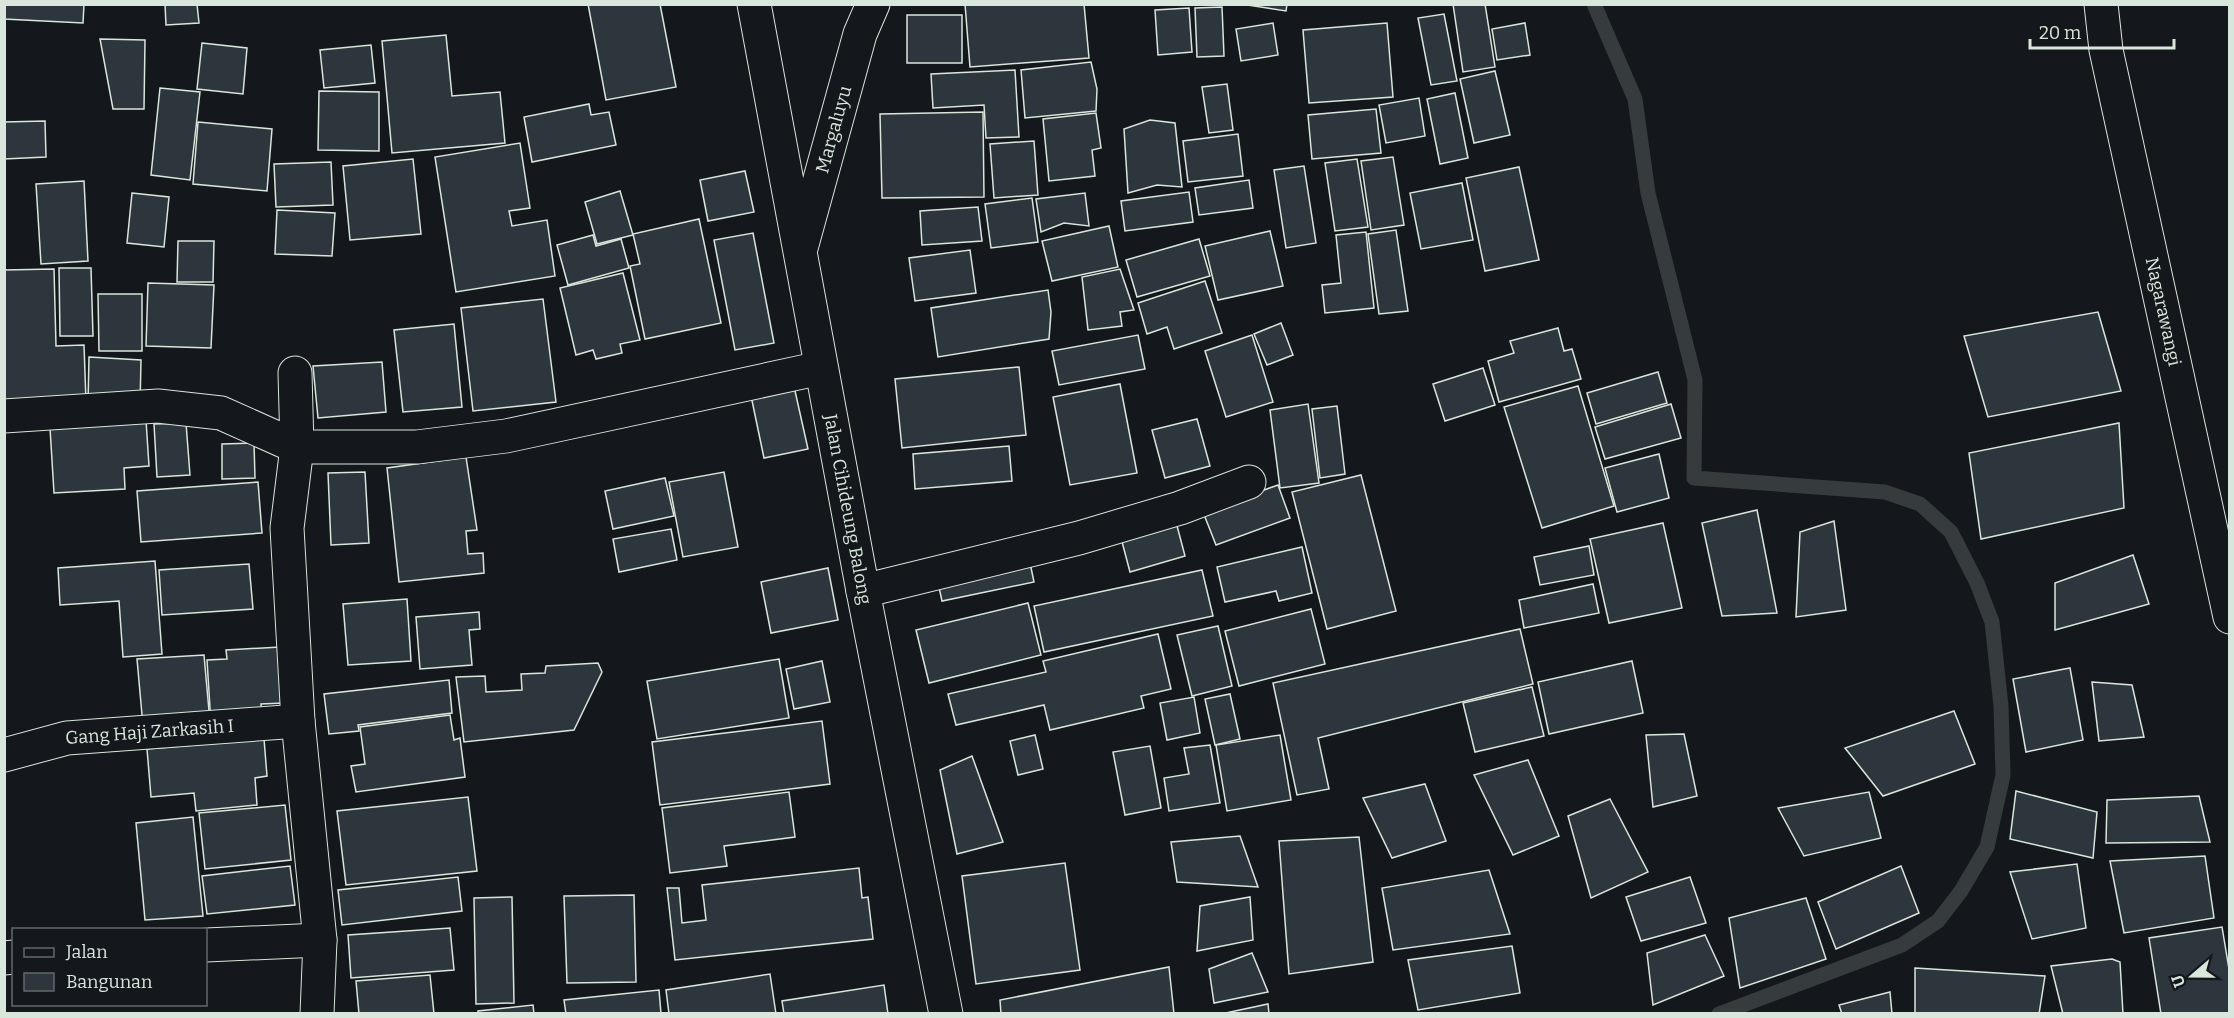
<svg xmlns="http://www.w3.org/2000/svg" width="2234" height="1018" font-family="Bitter,serif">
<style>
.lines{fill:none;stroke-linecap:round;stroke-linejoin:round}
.stream{stroke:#363b3e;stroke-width:15}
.building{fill:#2c363c;stroke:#d8e6dc;stroke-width:1.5}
.street-casing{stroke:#d8e6dc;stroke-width:35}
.secondary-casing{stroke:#d8e6dc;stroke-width:35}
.street{stroke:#14181c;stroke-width:33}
.secondary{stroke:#14181c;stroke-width:33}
.labels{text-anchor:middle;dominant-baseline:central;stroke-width:4.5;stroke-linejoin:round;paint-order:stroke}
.street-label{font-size:18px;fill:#d8e6dc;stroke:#14181c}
</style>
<rect width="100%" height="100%" fill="#14181c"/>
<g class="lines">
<polyline class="stream" points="1594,4 1635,99 1648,193 1695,380 1694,478 1885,492 1920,504 1951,532 1977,583 1992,622 2001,706 2003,775 1987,847 1961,891 1938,921 1902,945 1719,1014"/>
</g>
<g class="building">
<polygon points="4,4 84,4 83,23 4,19"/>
<polygon points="165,4 197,4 199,23 166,25"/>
<polygon points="588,4 660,4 676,87 606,100"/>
<polygon points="965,4 1084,4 1089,58 970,67"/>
<polygon points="1241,4 1287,4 1286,11"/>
<polygon points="1453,4 1485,4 1495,67 1463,72"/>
<polygon points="1222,7 1224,56 1197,57 1195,8"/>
<polygon points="1189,8 1192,52 1158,55 1155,10"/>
<polygon points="1444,14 1457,81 1431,85 1418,18"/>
<rect x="907" y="15" width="55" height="48"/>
<polygon points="1273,23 1278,55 1241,61 1236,29"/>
<polygon points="1387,23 1393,97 1309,103 1303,30"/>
<polygon points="1525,23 1530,55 1497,60 1492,29"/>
<polygon points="446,35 452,96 500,92 505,143 392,153 382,41"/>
<polygon points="100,39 145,40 144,109 113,109"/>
<polygon points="202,43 247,48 243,94 197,89"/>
<polygon points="371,45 375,83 324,88 320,50"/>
<polygon points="1091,62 1097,89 1096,111 1025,118 1021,70"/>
<polygon points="1015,70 1019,137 986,138 984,105 933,108 931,74"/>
<polygon points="1495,71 1510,135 1474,143 1460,79"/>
<polygon points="1227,84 1233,130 1209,133 1202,87"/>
<polygon points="160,88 200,92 190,180 151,175"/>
<polygon points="319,91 379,92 379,151 318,150"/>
<polygon points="1455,93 1468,158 1440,164 1427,99"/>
<polygon points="1419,98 1425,136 1386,143 1379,105"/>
<polygon points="589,104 591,115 609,112 616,145 532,162 524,117"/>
<polygon points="1376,109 1381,153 1312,159 1308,115"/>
<polygon points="983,112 984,197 882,198 880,114"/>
<polygon points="1096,113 1101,148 1092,150 1095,176 1049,181 1043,119"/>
<polygon points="1150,120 1175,123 1182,187 1157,185 1128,193 1124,129"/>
<polygon points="45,121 46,157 4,159 4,122"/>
<polygon points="198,122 272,129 267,191 193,184"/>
<polygon points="1238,134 1243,176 1188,182 1183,141"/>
<polygon points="1034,141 1038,195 994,198 990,144"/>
<polygon points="520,143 530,208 509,211 512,226 547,220 555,276 456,292 435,157"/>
<polygon points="1393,157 1404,225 1371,230 1361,161"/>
<polygon points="413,159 421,234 350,240 343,166"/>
<polygon points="1357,159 1368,227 1335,231 1325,163"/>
<polygon points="331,162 333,205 276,207 274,164"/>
<polygon points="1304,166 1316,243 1286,248 1274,170"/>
<polygon points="1519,167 1539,260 1485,271 1466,178"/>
<polygon points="745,171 754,212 708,221 700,180"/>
<polygon points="1249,180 1253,208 1199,215 1195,188"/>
<polygon points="84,181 88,261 41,264 36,184"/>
<polygon points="1462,183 1473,240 1421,249 1410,193"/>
<polygon points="620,191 633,235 597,244 585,202"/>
<polygon points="1189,192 1193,222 1125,231 1121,201"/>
<polygon points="132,193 169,197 164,247 127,243"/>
<polygon points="1085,193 1089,226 1064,223 1041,232 1036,199"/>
<polygon points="1032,198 1038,242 991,248 985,204"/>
<polygon points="978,207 982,241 922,245 920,211"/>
<polygon points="277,210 335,213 332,256 275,254"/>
<polygon points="699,219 721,323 645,339 630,266 640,264 633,234"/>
<polygon points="1109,226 1118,267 1052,281 1042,241"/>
<polygon points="1396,230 1408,311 1379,314 1368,234"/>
<polygon points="1270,231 1283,286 1218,300 1205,246"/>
<polygon points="1366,232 1374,308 1325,313 1322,285 1341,283 1336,235"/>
<polygon points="753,233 774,343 735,350 714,240"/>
<polygon points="593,235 596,246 621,239 629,268 568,285 557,245"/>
<polygon points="1199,239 1210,276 1137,297 1126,260"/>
<polygon points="178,241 214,241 213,282 177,282"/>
<polygon points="970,250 976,293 915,301 909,258"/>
<polygon points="59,268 91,268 93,336 60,336"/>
<polygon points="54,269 56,346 84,345 86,402 4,404 4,270"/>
<polygon points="1120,269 1134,310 1120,312 1122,326 1088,330 1082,277"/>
<polygon points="623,273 640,340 620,344 622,353 596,359 593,350 576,355 560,288"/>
<polygon points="1205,281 1222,333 1174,349 1167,327 1147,334 1138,303"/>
<polygon points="148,283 214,285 211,348 146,346"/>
<polygon points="1048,290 1051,312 1049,339 938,357 931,308"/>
<polygon points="98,294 142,294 142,351 99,351"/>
<polygon points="543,299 556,402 473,411 461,308"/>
<polygon points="2098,312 2121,391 1988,417 1964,336"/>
<polygon points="1281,323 1293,355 1267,365 1254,334"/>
<polygon points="454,324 462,407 403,412 394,330"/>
<polygon points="1558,328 1564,351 1572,349 1581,379 1499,402 1488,361 1514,353 1510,341"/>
<polygon points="1138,335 1145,369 1059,385 1052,351"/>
<polygon points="1252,335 1273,402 1226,417 1205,351"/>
<polygon points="89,357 141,360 140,405 88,403"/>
<polygon points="382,362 386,412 318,418 313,366"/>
<polygon points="1019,367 1026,435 902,448 895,379"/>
<polygon points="1483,368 1495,405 1445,421 1433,384"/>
<polygon points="1658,372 1667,403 1596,424 1587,393"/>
<polygon points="793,382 808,449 764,458 750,391"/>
<polygon points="1120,384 1137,473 1070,485 1053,397"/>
<polygon points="1578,386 1614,506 1542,528 1504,407"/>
<polygon points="1308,404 1319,483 1280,488 1270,410"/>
<polygon points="1671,404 1681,438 1605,459 1595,427"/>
<polygon points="1337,406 1345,474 1320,478 1312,409"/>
<polygon points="1197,419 1210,466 1165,478 1152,430"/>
<polygon points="146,420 149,466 124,468 125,489 54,493 50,428"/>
<polygon points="186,423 190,475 157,477 154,424"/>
<polygon points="2119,423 2124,508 1981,539 1969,453"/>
<polygon points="254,443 255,478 222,479 222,444"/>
<polygon points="1009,446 1012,481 915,489 913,454"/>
<polygon points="1659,454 1669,498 1617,512 1605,468"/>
<polygon points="466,457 477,530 466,531 468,554 483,553 484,573 399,582 387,468"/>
<polygon points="365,472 369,543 331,545 328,473"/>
<polygon points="724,472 738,547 683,557 669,482"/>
<polygon points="1361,475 1396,611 1327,629 1292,492"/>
<polygon points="665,478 674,516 613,529 605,491"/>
<polygon points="258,482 262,533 141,542 137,491"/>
<polygon points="1278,485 1290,518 1216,545 1203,512"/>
<polygon points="1757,510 1777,613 1722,616 1702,523"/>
<polygon points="1834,521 1846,610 1796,617 1800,532"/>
<polygon points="1176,522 1185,556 1130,572 1121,538"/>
<polygon points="1663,523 1682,608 1609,623 1590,539"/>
<polygon points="671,529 677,560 619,572 613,539"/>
<polygon points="1589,546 1594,575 1540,585 1534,557"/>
<polygon points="1302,547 1312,593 1279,601 1276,591 1225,602 1217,567"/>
<polygon points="2133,555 2149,604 2055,630 2055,583"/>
<polygon points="1029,558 1034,582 942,601 937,578"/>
<polygon points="155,561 162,654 123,657 119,601 60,605 58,568"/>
<polygon points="249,564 253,609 162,615 159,570"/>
<polygon points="828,568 838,620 771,633 761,582"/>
<polygon points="1202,570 1213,616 1044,652 1034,606"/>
<polygon points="1593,584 1599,613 1524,628 1519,600"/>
<polygon points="407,599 411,661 348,665 343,604"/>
<polygon points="1028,603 1041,655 929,683 916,630"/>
<polygon points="1311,609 1325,664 1239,686 1225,631"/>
<polygon points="479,612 480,629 469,630 472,665 420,669 416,617"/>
<polygon points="1218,626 1232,686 1192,696 1177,635"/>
<polygon points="1520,629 1533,684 1318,738 1329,789 1297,795 1273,683"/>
<polygon points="1158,634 1171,689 1141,696 1144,708 1050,730 1044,705 956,725 948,694 1046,672 1043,661"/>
<polygon points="280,647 284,703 261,704 262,721 211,724 207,660 227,659 226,650"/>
<polygon points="204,655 210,722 143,726 137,659"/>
<polygon points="779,659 789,718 657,739 647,681"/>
<polygon points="822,661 830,702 794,709 786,669"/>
<polygon points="1632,661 1643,713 1549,734 1538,682"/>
<polygon points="598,663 602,672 574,730 464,742 456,677 485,676 486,692 522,690 521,674 545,673 546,666"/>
<polygon points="2070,668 2083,740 2026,752 2013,679"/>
<polygon points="449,680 452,713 358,725 359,731 329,734 324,694"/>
<polygon points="2092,682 2132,685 2144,737 2099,741"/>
<polygon points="1532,687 1544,736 1475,752 1463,703"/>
<polygon points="1230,694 1240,739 1215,745 1205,699"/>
<polygon points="1194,697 1200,733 1167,740 1160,703"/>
<polygon points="1954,711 1975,764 1883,796 1845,748"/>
<polygon points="450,715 454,740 460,738 465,777 356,792 351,766 365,764 360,727"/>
<polygon points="822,721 830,784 660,805 652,742"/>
<polygon points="1684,734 1697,796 1653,807 1646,735"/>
<polygon points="1035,735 1043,769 1018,775 1010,741"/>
<polygon points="1280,735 1291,800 1227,811 1216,745"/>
<polygon points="264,739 267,776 255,778 257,805 196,811 194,793 151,797 147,749"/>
<polygon points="1210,745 1220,803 1169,811 1164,778 1189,774 1184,748"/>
<polygon points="1150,746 1161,808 1125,815 1113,752"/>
<polygon points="972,756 1003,842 957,854 940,770"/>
<polygon points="1528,760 1559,836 1513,855 1474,775"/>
<polygon points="1425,784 1446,841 1392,858 1363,798"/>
<polygon points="2016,791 2097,812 2093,858 2010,839"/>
<polygon points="789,792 795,837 724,846 727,866 670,873 662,808"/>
<polygon points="1869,792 1881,838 1804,856 1778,808"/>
<polygon points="2199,796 2210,842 2106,843 2107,800"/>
<polygon points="468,797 477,871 346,885 337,811"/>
<polygon points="1610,799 1648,872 1591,898 1568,816"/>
<polygon points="285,805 291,860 205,869 199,813"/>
<polygon points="193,817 203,916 145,920 136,823"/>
<polygon points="1240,836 1258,887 1177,882 1171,842"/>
<polygon points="1359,837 1373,962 1289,974 1279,841"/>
<polygon points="2205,856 2214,918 2124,933 2110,861"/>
<polygon points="1065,863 1080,970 976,984 962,876"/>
<polygon points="2077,864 2086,928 2032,939 2010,872"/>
<polygon points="290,866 295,905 207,914 202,876"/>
<polygon points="1901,866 1919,913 1836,949 1818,902"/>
<polygon points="859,868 862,898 868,897 873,939 675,960 667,888 679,888 682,923 706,920 702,885"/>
<polygon points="1489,870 1510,934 1393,950 1382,888"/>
<polygon points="458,877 462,911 342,925 338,890"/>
<polygon points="1690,877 1706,923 1641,941 1626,897"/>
<polygon points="634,895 636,982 567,983 564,896"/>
<polygon points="512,897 514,1003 476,1004 474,898"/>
<polygon points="1250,897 1253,940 1197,951 1200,906"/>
<polygon points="1806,898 1826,959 1740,988 1729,918"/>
<polygon points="2222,927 2230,975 2230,1014 2161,1014 2149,938"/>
<polygon points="450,928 454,970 351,978 348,935"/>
<polygon points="1705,935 1724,976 1653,1005 1647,953"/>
<polygon points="1512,946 1520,993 1418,1010 1408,960"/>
<polygon points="1252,953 1268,992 1214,1003 1209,969"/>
<polygon points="2112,959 2120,962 2123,1014 2063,1014 2051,966"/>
<polygon points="1169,967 1174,1014 1001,1014 1000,1000"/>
<polygon points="1915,968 2045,976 2039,1014 1915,1014"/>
<polygon points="770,974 776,1014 669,1014 666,990"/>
<polygon points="430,975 434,1014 359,1014 356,981"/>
<polygon points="884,985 888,1014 784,1014 782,1001"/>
<polygon points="659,990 661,1014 566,1014 564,1000"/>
<polygon points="1890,992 1892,1014 1842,1014 1839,1005"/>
<polygon points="1268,1004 1269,1014 1221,1014"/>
<polygon points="533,1005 534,1014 478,1014 478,1011"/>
</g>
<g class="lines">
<g class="street-casing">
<g id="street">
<polyline points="4,416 158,406 221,413 297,447 295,373"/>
<polyline points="863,591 1079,538 1180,508 1249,482"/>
<path id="s1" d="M4 755 67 738 298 721"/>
<polyline points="206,945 320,940"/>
<polyline points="4,958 14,957"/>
<polyline points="317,1014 320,940 298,721 287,528 297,447 417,447 506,436 821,368"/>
</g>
</g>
<g class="secondary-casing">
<g id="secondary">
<path id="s2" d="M754 4 863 591 946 1014"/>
<path id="s3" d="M2101 4 2106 50 2230 617"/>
<path id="s4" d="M801 248 860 34 873 4"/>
</g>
</g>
<use href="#street" class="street"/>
<use href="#secondary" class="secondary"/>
</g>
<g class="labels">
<g class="street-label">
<text stroke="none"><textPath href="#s4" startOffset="123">Margaluyu</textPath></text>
<text stroke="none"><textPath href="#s3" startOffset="314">Nagarawangi</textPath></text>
<text stroke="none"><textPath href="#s2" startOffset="514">Jalan Cihideung Balong</textPath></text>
<text stroke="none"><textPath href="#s1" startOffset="148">Gang Haji Zarkasih I</textPath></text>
</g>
</g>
<rect width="2234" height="1018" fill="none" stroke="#d8e6dc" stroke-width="12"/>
<rect x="12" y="928" width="195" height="78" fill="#14181c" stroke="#626a69" stroke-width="1.5"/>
<rect x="24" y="948" width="30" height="9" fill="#14181c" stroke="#626a69" stroke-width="1.5"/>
<text x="66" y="958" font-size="18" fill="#d8e6dc">Jalan</text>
<rect x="24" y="973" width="30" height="18" fill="#2c363c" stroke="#626a69" stroke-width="1.5"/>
<text x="66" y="988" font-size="18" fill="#d8e6dc">Bangunan</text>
<g transform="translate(2192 976) rotate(250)" stroke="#14181c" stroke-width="4.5" paint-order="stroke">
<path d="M0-4.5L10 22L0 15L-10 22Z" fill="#d8e6dc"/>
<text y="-9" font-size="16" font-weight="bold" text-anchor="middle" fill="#d8e6dc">U</text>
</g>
<path d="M2030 39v9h144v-9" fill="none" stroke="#d8e6dc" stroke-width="3"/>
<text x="2039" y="39" font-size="18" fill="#d8e6dc" stroke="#14181c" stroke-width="4.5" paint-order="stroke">20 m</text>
</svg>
